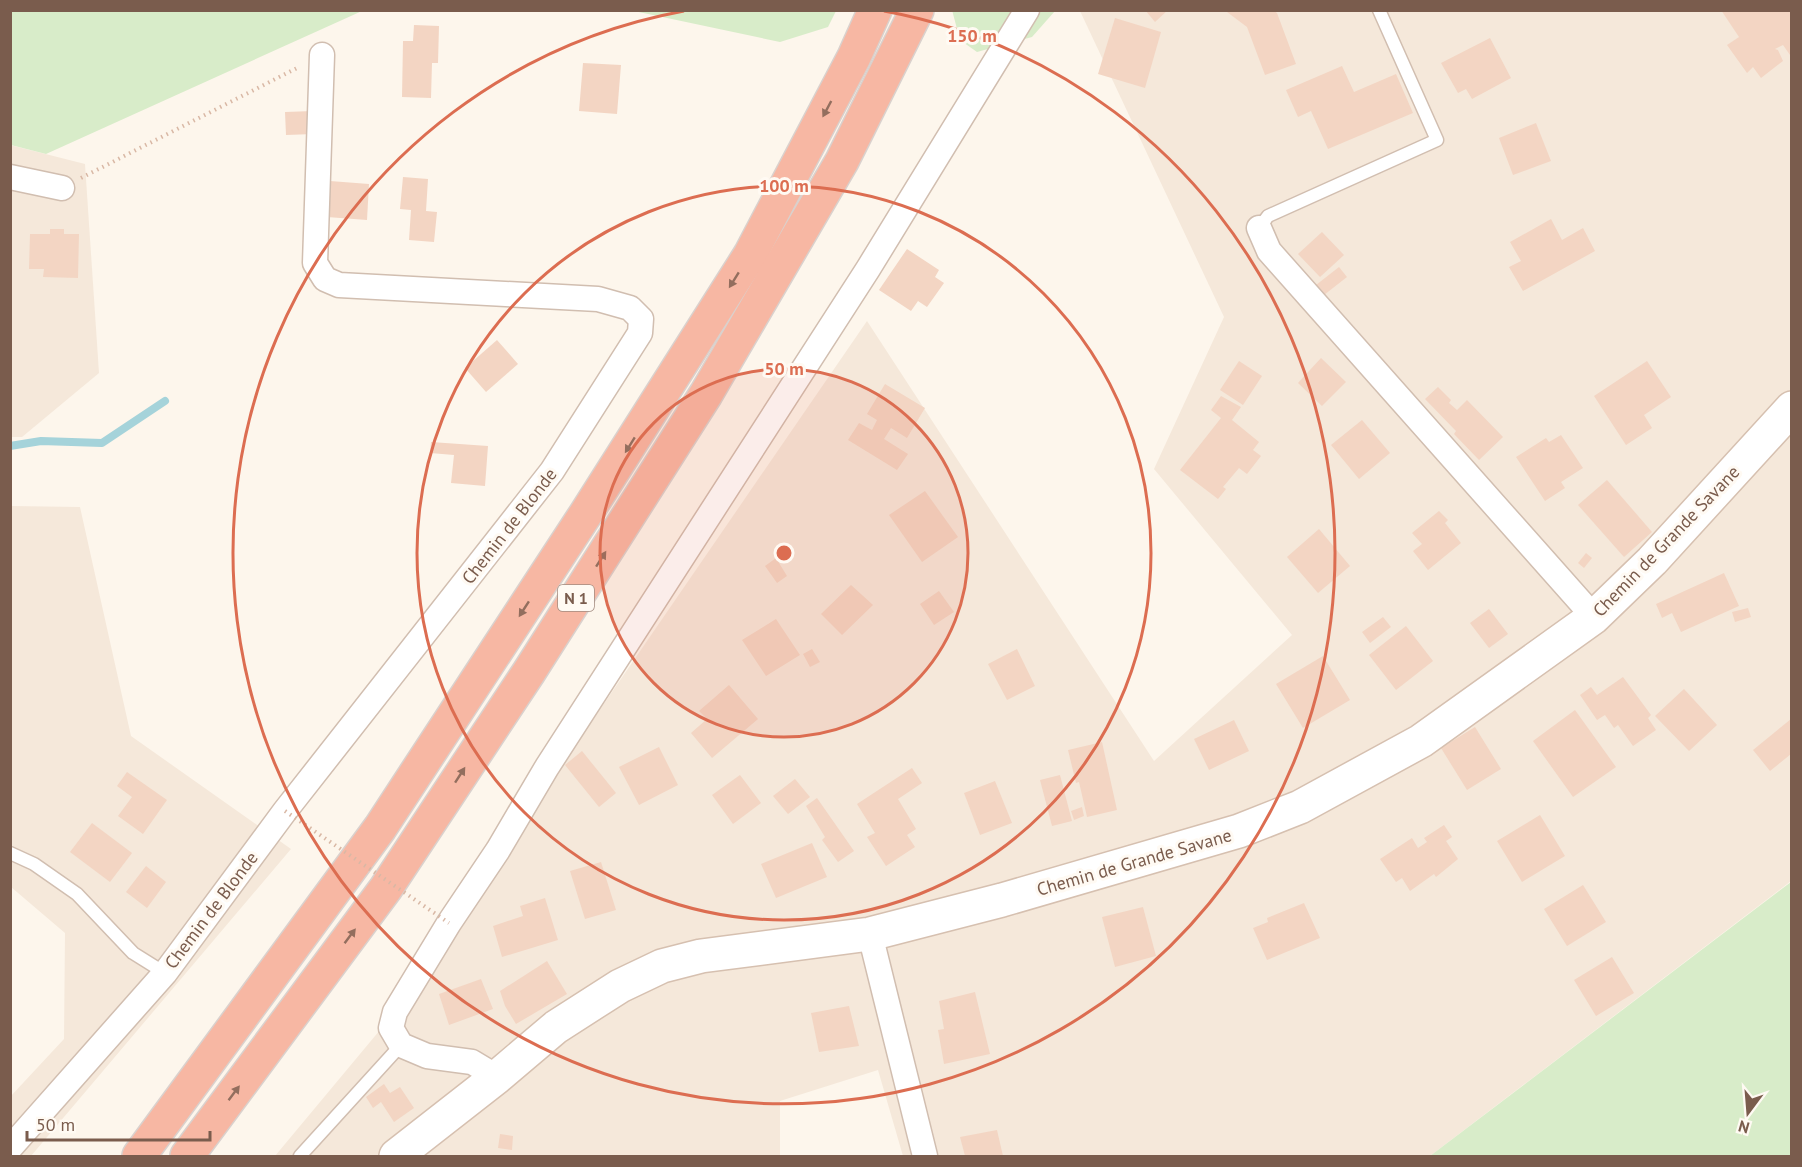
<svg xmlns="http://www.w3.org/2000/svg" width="1802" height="1167" font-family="'PT Sans',sans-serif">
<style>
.residential{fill:#f5e8da}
.green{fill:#d8ecc9}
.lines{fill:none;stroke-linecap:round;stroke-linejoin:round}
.stream{stroke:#a5d3da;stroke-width:8}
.building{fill:#f3d5c3}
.lane-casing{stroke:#d1beb0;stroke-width:15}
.street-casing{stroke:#d1beb0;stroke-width:27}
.secondary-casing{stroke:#d6c0b0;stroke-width:36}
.highway-casing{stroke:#dad1cd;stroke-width:36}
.path{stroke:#d9b8a5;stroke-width:4;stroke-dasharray:1.5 4.5;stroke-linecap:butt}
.lane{stroke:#fff;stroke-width:12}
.street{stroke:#fff;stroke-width:24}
.secondary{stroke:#fff;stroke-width:33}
.highway{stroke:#f7b7a3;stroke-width:33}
.path-bridge{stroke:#d9b8a5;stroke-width:4;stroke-dasharray:1.5 4.5;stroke-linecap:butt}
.oneway{fill:#936e5e}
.ring{fill:none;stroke:#dc6d51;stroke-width:3}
.labels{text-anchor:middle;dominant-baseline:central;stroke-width:6;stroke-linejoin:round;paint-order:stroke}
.shield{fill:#fffaf3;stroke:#a28b7f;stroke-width:1.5}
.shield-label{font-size:16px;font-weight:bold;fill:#7a5c4d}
.street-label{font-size:18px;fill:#7a5c4d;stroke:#fffaf3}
.centre{fill:#dc6d51;stroke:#fffaf3;stroke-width:3}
.ring-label{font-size:18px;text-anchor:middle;font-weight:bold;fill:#dc6d51;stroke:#fffaf3;stroke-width:6;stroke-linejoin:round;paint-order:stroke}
</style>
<rect width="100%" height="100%" fill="#fdf6ec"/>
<g class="residential">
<polygon points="1080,11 1791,11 1791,881 1430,1156 903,1156 878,1070 780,1101 780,1156 275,1156 395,1012 403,996 867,321 1154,761 1292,635 1154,469 1224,317"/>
<polygon points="10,145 85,164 99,373 22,437 10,437"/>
<polygon points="11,506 80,507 131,736 291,849 31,1156 11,1156 10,1097 64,1039 65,933 11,887"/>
</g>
<g class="green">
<polygon points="952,10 1055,11 1032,37 977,52 960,40"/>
<polygon points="10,11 11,10 362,11 46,154 11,145"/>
<polygon points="634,11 836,11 828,27 780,42"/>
<polygon points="1791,882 1791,1156 1430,1156"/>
</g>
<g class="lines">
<polyline class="stream" points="10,446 41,441 102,443 165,401"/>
</g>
<g class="building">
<polygon points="1145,10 1168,10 1155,22"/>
<polygon points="1229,10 1273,10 1277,13 1296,64 1265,75 1247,27 1227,12"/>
<polygon points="1721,10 1791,10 1791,54 1790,55 1783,45 1775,49 1778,50 1783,61 1761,78 1753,67 1747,73 1727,45 1739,37"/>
<polygon points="1115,18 1161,32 1145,88 1098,74"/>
<polygon points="414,25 439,26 438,63 432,63 431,98 402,97 403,41 413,41"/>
<polygon points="1490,38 1511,78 1472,99 1466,89 1458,93 1441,63"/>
<polygon points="583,63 621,65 617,114 579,111"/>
<polygon points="1342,66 1354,92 1396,74 1413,113 1328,149 1311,111 1298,117 1286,90"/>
<polygon points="313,111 314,134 286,135 285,112"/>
<polygon points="1536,123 1551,161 1513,175 1499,138"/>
<polygon points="403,177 428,179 426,211 437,212 434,242 409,240 411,210 400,209"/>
<polygon points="330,181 369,184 367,220 327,217"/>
<polygon points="1551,219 1562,240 1583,228 1595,251 1523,291 1509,267 1521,261 1510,242"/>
<polygon points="50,229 64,229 64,234 79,234 78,278 43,277 44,269 29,269 30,234 50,234"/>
<polygon points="1322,232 1344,255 1320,277 1298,254"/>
<polygon points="907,249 939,270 935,277 944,283 927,307 918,301 911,311 879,290"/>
<polygon points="1339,267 1347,277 1324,295 1316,285"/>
<polygon points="497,340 518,364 486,392 465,368"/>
<polygon points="1321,358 1346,382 1322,406 1298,383"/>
<polygon points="1239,361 1262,376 1243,405 1220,390"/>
<polygon points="1647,361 1671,397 1644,415 1652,428 1626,445 1594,396"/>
<polygon points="885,384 925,408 907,438 891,428 884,439 908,454 897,470 848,440 859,423 872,430 877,420 867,414"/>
<polygon points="1438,387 1451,400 1449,403 1457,410 1467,400 1503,437 1479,460 1454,434 1456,431 1425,399"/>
<polygon points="1221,396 1241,407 1232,420 1259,442 1253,450 1261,456 1247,474 1239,468 1223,487 1226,489 1218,499 1180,470 1221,418 1211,410"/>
<polygon points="1362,420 1390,453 1359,479 1331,445"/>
<polygon points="1561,435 1583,468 1561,482 1565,488 1545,501 1516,457 1546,438 1549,442"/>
<polygon points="431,442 488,446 485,486 451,483 454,455 430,453"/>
<polygon points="1607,480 1652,532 1624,557 1578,505"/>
<polygon points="925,491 958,537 922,562 889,515"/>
<polygon points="1439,511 1448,520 1445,523 1461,543 1428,570 1413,551 1422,544 1412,533"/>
<polygon points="1319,529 1350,566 1318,593 1287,557"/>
<polygon points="1586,553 1592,558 1584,568 1578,563"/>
<polygon points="776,558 787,576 777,583 765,566"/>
<polygon points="1724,573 1739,606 1681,632 1672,613 1662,618 1656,604"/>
<polygon points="851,585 873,605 842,635 821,614"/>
<polygon points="939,591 954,612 934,625 920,604"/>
<polygon points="1748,608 1751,617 1735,622 1732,612"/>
<polygon points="1489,609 1508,634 1489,648 1470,623"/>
<polygon points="1383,617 1391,627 1370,643 1362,632"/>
<polygon points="776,619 800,655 766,676 742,640"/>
<polygon points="1406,626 1433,661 1396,690 1369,655"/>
<polygon points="812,649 820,662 810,667 803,654"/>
<polygon points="1017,649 1035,686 1007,700 988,664"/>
<polygon points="1323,656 1350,700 1303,728 1276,684"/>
<polygon points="1623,677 1651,715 1648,718 1656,730 1633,746 1618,725 1614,728 1605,715 1597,720 1580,695 1591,687 1597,695"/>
<polygon points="729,685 758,719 712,758 691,733 707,719 699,711"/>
<polygon points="1684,689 1717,725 1689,751 1655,716"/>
<polygon points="1575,710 1616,767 1573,797 1533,741"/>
<polygon points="1791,719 1791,754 1770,771 1753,750"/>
<polygon points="1234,720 1249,751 1209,770 1194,739"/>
<polygon points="1475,727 1501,769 1467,790 1441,748"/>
<polygon points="1102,742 1117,810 1087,817 1079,782 1076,783 1068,750"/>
<polygon points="659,747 678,785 639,805 619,767"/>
<polygon points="582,751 616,793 599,807 565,765"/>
<polygon points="912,768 922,783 898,799 916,829 907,835 915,847 886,866 867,837 875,833 857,804"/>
<polygon points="127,772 167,800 143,834 118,816 132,797 117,786"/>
<polygon points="740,775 761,803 733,824 712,795"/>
<polygon points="1060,775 1072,821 1052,826 1040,780"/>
<polygon points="795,779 810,797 788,814 773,796"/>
<polygon points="995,781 1012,823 980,835 964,793"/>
<polygon points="817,798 854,851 838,862 822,840 825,837 806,806"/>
<polygon points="1082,807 1084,816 1074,820 1071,811"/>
<polygon points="1540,815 1565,856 1522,882 1497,841"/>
<polygon points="92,823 132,853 110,882 70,852"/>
<polygon points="1444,825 1452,837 1446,841 1458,859 1436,877 1434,874 1410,891 1402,878 1396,882 1380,859 1412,838 1418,848 1427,842 1424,838"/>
<polygon points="812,843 827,877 776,898 761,864"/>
<polygon points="601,862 616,910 585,919 570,871"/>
<polygon points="146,866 166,882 147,908 126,892"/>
<polygon points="1583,885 1606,922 1567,946 1544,909"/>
<polygon points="545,898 558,940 502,957 493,926 523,916 520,906"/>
<polygon points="1304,903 1320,938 1267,960 1253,928 1268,922 1267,918"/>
<polygon points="1143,907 1156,956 1115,967 1102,917"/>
<polygon points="1612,957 1634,993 1596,1016 1574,980"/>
<polygon points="547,961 567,994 516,1024 505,1006 500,991"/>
<polygon points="481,979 493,1009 449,1025 439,994"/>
<polygon points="975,992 990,1054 944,1064 938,1030 944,1029 939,1001"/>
<polygon points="849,1006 859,1046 819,1052 811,1013"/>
<polygon points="384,1084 390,1093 400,1087 414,1108 394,1122 381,1102 373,1108 366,1097"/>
<polygon points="997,1130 1003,1156 965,1156 960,1137"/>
<polygon points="500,1134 513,1136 512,1150 498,1148"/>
</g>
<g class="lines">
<g class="lane-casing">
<g id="lane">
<polyline points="1259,228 1268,216 1437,140 1379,10"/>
<polyline points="10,853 34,864 77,894 133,953 165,973"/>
<polyline points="300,1156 401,1045"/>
</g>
</g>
<g class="street-casing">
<g id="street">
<polyline points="10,177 62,188"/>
<polyline points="1259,228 1269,251 1594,617"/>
<polyline points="870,934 925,1156"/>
<polyline points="497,1077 472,1062 427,1056 401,1045 391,1028 395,1012 449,923 498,850 547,767 868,269 1027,10"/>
<polyline points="10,1148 165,973 285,811 552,471 640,333 641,319 630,308 598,299 339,285 325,279 315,263 322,55"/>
</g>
</g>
<g class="secondary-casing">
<polyline id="secondary" points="396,1156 497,1077 556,1027 620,986 662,966 701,956 870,934 1002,900 1239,831 1300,807 1421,741 1594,617 1652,561 1792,408"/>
</g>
<g class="highway-casing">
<g id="highway">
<polyline points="139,1156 380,828 585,515 750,255 854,57 875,10"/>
<polyline points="187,1156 386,888 529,672 706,394 842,161 917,10"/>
</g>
</g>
<polyline class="path" points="81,178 299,67"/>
<use href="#lane" class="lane"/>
<use href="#street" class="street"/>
<use href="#secondary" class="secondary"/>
<use href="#highway" class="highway"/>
<polyline class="path-bridge" points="285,811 449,923"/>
</g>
<defs><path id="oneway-solid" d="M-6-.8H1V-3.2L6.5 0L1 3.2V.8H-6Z" transform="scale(1.5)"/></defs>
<g class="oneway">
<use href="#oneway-solid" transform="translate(827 109) rotate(118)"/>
<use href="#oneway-solid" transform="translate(734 280) rotate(122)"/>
<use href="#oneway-solid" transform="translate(630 445) rotate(122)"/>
<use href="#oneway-solid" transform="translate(601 559) rotate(-57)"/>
<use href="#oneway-solid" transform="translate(524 609) rotate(123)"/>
<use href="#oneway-solid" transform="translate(460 775) rotate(-57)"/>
<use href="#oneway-solid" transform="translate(350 936) rotate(-53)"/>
<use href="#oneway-solid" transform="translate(234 1093) rotate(-53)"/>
</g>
<circle cx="784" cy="553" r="184" fill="#dc6d51" fill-opacity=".12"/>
<g class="ring">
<circle cx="784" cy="553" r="184"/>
<circle cx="784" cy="553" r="367"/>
<path d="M884 11A551 551 0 1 1 684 11"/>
</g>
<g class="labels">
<rect class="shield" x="558" y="585" width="36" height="26" rx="4.5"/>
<g class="shield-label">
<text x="576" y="598">N 1</text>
</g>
<g class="street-label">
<text transform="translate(509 526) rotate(-52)">Chemin de Blonde</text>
<text transform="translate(1666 541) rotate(-46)">Chemin de Grande Savane</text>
<text transform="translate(1134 862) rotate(-16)">Chemin de Grande Savane</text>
<text transform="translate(211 910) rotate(-53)">Chemin de Blonde</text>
</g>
</g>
<circle cx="784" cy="553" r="9" class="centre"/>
<g class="ring-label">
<text x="972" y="42">150 m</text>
<text x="784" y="192">100 m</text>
<text x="784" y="375">50 m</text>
</g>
<rect width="1802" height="1167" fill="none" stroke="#7a5c4d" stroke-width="24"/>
<g transform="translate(1748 1113) rotate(196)" stroke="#fffaf3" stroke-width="4.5" paint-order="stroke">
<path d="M0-4.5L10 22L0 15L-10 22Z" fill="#7a5c4d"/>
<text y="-9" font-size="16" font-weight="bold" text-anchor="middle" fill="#7a5c4d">N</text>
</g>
<path d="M27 1131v9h183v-9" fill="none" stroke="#7a5c4d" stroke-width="3"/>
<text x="36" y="1131" font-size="18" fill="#7a5c4d" stroke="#fffaf3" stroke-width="4.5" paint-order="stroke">50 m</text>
</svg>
